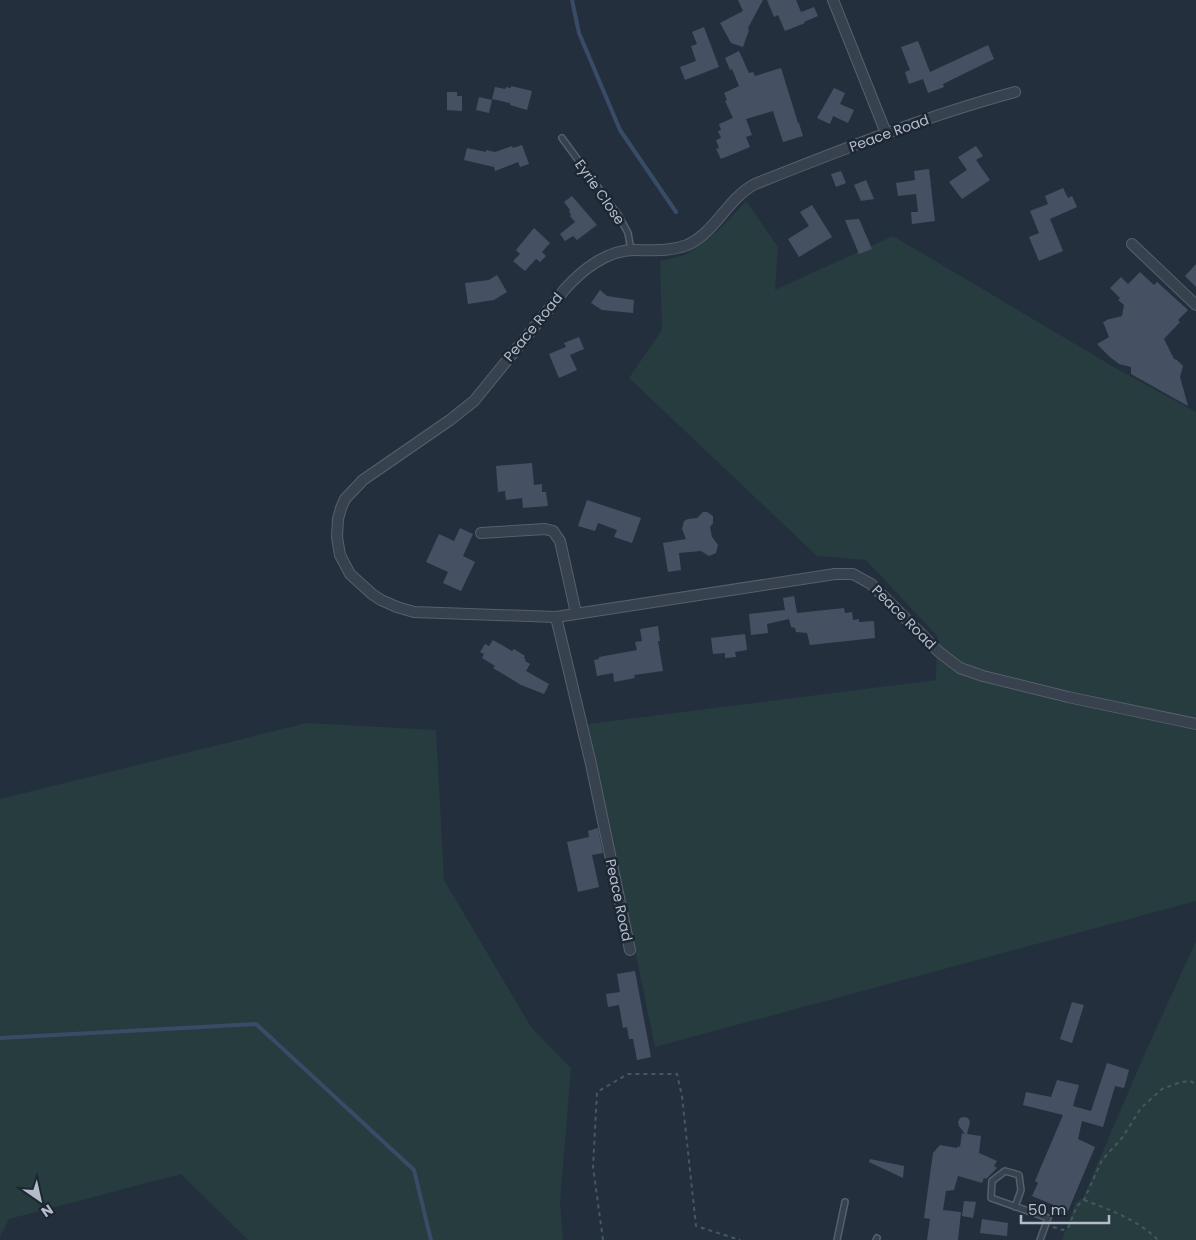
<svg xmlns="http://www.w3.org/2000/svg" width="1196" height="1240" font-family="Poppins,sans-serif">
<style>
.green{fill:#263c3f}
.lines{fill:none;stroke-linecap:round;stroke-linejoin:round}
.stream{stroke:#394c67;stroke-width:4}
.building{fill:#455162}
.service-casing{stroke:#565f6c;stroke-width:8}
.minor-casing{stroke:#565f6c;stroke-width:12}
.path{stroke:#44595c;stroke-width:2;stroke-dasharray:4 4;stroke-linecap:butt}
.service{stroke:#38414e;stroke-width:5}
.minor{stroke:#38414e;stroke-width:10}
.labels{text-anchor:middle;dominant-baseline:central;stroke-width:5;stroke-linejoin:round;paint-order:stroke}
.street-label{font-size:14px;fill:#b4bcc9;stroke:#1d2633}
</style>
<rect width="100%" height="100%" fill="#242f3e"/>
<g class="green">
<polygon points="746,201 778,247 775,290 893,236 1119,370 1196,412 1196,901 655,1047 588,724 936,680 937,636 866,560 817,556 629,378 662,330 660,261 685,255 718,231"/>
<polygon points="307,723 436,730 444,880 531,1027 571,1068 560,1203 563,1240 248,1240 181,1174 9,1219 0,1237 0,799"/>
<polygon points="1196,941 1196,1240 1062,1240 1076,1202 1083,1198 1146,1051"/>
</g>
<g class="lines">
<g class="stream">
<polyline points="572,0 579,33 620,130 676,212"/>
<polyline points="0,1038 256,1024 414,1170 431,1240"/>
</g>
</g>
<g class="building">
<polygon points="738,0 763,0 748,28 749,30 743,47 731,43 720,23 743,11"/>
<polygon points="767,0 796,0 801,12 814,7 818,16 804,22 805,23 785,31 778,15 774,17"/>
<polygon points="704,27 719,67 685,80 680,67 696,61 691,46 697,44 692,32"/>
<polygon points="918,41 930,72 988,45 994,59 943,84 944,87 928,93 923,79 909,84 905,72 910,70 901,47"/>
<polygon points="739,51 749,73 753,72 755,76 781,68 798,123 799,123 803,136 783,142 773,111 746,119 752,135 746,137 750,147 721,159 716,149 719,148 716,140 721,138 718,131 721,130 719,124 733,118 725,101 727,100 724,93 739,86 732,69 730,70 725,58"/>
<polygon points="511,86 532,91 527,110 510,105 510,103 492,99 495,87 505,89 506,87 511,88"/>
<polygon points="834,88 845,93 840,104 854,110 848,123 833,116 830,124 817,118"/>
<polygon points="447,92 457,92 457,96 462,96 462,111 447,110"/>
<polygon points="479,97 492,100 489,113 476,110"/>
<polygon points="522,145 529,164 520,167 518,162 495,171 494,167 464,160 467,148 486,152 486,150 495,152 512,146 513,148"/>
<polygon points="976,146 983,156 976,160 990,180 962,199 949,182 967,170 958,157"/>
<polygon points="929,169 935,221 912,224 911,212 918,212 916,194 898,196 896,183 915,180 914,171"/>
<polygon points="841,171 846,183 836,187 831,174"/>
<polygon points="866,180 874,199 861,201 854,185"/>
<polygon points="1063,188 1068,198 1072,196 1077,207 1050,219 1063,251 1039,261 1029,237 1039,233 1030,211 1048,204 1045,196"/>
<polygon points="572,196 597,225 577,240 573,236 565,241 560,234 575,222 570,216 571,215 569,211 570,210 564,202"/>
<polygon points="812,205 832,237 799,257 788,239 809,226 800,212"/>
<polygon points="859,219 872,249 859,254 845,220"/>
<polygon points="534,228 550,243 542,252 546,256 540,262 536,259 525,271 513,261 520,254 516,250"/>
<polygon points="1196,264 1196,287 1185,276"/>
<polygon points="1140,272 1154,285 1157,282 1188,310 1178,320 1180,322 1164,339 1174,359 1177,360 1183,366 1180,377 1188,406 1131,374 1131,367 1119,364 1110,357 1097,344 1109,337 1103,322 1106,321 1106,320 1122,316 1124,305 1118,300 1120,298 1110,288 1121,277 1128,284"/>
<polygon points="497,275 507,292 494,300 468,304 465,283 489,280"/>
<polygon points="600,290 607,296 634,300 633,313 602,310 591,303"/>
<polygon points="579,337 584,349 570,355 577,370 559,378 549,354 566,347 564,343"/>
<polygon points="532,463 534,485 542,484 542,492 546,492 548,506 523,508 522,498 506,500 505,491 498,492 496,466"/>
<polygon points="587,500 641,518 632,543 614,537 617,530 598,523 595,531 578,526"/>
<polygon points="703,512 707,512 713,516 713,523 710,527 712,537 718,545 716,553 709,556 701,551 679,553 681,570 668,572 663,543 686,539 682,529 684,521 688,519 697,518"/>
<polygon points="460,528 473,534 463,556 475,562 461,591 443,583 448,572 426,562 439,534 454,541"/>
<polygon points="794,596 797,613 844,608 845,613 852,612 853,620 859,619 859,622 874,621 875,638 810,645 807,633 796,632 795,628 791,627 789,619 767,624 768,633 751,635 749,614 785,610 783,598"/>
<polygon points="658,626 660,641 658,641 663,671 634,675 635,678 614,682 613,673 597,676 594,660 599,659 599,657 637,650 635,642 642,641 640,629"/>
<polygon points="745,634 747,650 735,652 736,657 725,658 725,653 713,654 711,638"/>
<polygon points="493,640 512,651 514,649 525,656 524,658 526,660 525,661 530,664 526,671 549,684 544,694 521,685 493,668 495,666 482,658 484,654 480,652 485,644 489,646"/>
<polygon points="598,828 603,853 592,855 599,887 578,892 567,842 589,837 588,831"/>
<polygon points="635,971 651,1057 637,1060 633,1039 629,1039 627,1027 623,1028 619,1005 608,1007 606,994 620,992 617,974"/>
<polygon points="1072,1002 1084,1005 1072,1043 1060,1039"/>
<polygon points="1107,1063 1129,1070 1124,1088 1115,1086 1103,1127 1082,1121 1078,1139 1095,1147 1068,1211 1066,1210 1064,1215 1055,1211 1056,1206 1032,1196 1038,1183 1035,1181 1063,1115 1023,1105 1026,1092 1051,1097 1057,1080 1079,1085 1073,1106 1091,1111"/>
<polygon points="963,1117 968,1118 970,1122 967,1134 981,1136 979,1153 997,1161 994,1166 997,1168 986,1179 984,1178 982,1183 958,1176 954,1190 946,1191 943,1210 961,1212 958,1240 927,1240 930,1219 924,1218 933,1153 940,1145 957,1148 958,1146 960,1147 962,1133 965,1134 959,1126 958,1122 960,1118"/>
<polygon points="870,1159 904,1166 903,1178 869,1162"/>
<polygon points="964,1201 976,1202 973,1218 962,1216"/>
<polygon points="982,1219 1008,1223 1007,1236 980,1233"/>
</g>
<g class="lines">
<g class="service-casing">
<g id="service">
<polyline points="562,138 619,216 628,233 631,250"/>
<polyline points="1015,1207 1021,1190 1019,1175 1005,1171 992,1181 991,1198 1048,1218 1040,1240"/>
<polyline points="837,1240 845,1202"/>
<polyline points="876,1240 877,1238"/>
</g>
</g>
<g class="minor-casing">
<g id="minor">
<polyline points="833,0 886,133"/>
<path d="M1015 92C926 116 841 150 755 184 727 199 715 233 687 245 669 252 652 250 634 250 607 250 582 270 565 289L474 401 450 420 363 480 345 499 341 508 338 519 337 537 340 555 350 574 372 594 381 600 397 607 414 612 556 617 835 574H853L871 584 939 652 960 668 983 676 1068 697 1196 724"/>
<polyline points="1132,244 1196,305"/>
<polyline points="481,533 545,529 553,531 560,541 576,613"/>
<polyline points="556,617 591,764 630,950"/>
</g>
</g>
<g class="path">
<path d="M1084 1200C1111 1210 1138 1220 1158 1240"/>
<polyline points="1053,1227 1063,1230 1068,1228 1077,1206 1084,1200 1102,1160 1122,1138 1141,1108 1162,1089 1181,1082 1190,1081 1196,1084"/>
<polyline points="603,1240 593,1167 597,1092 628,1074 677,1074 682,1096 696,1226 740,1240"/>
</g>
<use href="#service" class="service"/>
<use href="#minor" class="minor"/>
</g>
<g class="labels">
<g class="street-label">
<text transform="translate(889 133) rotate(-20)">Peace Road</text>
<text transform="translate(600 192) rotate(55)">Eyrie Close</text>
<text transform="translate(533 327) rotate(-51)">Peace Road</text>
<text transform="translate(904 617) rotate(45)">Peace Road</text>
<text transform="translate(619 900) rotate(78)">Peace Road</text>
</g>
</g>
<g transform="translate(40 1200) rotate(146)" stroke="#1d2633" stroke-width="4" paint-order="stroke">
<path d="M0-4L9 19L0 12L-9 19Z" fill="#b4bcc9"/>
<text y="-8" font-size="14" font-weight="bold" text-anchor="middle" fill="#b4bcc9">N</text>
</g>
<path d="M1021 1215v8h88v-8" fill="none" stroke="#b4bcc9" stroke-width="2.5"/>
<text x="1028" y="1215" font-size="15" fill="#b4bcc9" stroke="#1d2633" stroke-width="4" paint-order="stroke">50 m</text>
</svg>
